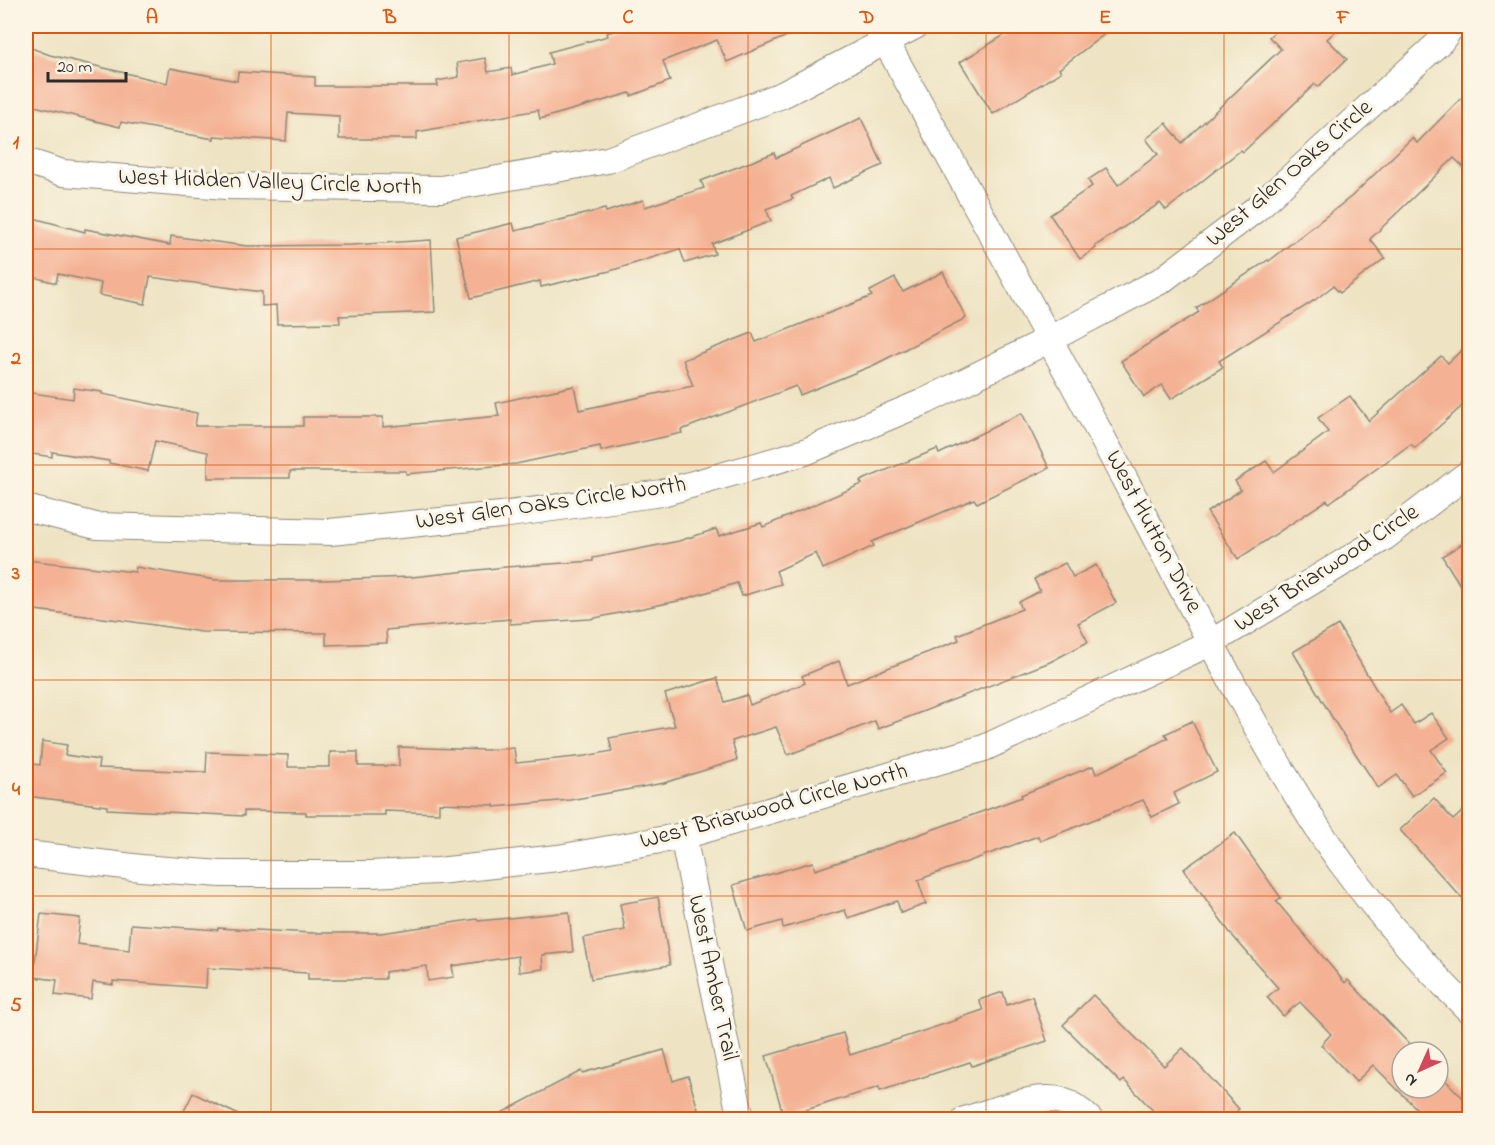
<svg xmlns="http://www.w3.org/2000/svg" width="1495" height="1145" font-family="'Indie Flower',sans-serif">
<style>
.building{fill:#f4b193}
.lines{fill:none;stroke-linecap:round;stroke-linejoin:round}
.minor-casing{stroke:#8c8878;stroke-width:28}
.minor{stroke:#fff;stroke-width:26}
.grid{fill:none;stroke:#df570e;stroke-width:1.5;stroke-opacity:0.55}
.labels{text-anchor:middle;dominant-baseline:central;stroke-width:6;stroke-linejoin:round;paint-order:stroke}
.street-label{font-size:24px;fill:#2b2b2b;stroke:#fcf5e5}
.neatline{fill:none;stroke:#df570e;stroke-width:2}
.grid-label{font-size:20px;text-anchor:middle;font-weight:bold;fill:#df570e}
</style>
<rect width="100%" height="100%" fill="#fcf5e5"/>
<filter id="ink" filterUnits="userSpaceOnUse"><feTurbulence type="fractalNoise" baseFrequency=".0167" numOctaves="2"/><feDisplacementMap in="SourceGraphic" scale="12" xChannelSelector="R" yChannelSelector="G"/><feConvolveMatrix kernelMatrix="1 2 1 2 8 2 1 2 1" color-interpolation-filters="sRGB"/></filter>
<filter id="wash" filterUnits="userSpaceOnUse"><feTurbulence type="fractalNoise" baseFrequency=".008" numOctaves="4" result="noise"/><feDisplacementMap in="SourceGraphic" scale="24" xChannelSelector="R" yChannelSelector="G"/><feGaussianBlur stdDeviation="1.35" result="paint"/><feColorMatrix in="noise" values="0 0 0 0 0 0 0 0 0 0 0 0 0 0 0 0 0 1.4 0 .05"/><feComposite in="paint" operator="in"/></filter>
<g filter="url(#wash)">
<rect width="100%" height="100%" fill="#eee4c4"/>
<g id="blocks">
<g class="building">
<polygon points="628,26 810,26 727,62 717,40 663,61 670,81 631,96 630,93 540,119 538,110 417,132 417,139 339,139 339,116 288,113 286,141 214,136 214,139 121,122 120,127 26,104 26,46 50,55 167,83 170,68 237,81 238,72 315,77 315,86 438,86 437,81 459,77 457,63 485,58 488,72 511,68 512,75 552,64 549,52 608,36 607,33"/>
<polygon points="1019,26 1115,26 1059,69 1061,72 993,114 960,62"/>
<polygon points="1281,26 1341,26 1327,39 1347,59 1318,87 1315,84 1243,152 1241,150 1166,210 1160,203 1095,246 1096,248 1080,259 1050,215 1092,186 1088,180 1106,168 1118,185 1158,154 1146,139 1166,123 1182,143 1281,49 1269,37"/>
<polygon points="1470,89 1470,173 1454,158 1370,239 1385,258 1340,293 1333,286 1315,300 1219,361 1223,367 1171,399 1162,385 1144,397 1121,361 1199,312 1196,308 1268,260 1269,261 1352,196 1412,138 1417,143"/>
<polygon points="861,118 883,165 833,188 829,178 791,196 793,199 766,209 771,221 712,244 715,254 685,263 680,249 610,271 541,287 540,281 471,298 456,237 513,223 515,231 605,209 606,212 643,200 645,207 704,188 701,181 774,153 776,158"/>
<polygon points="26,216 85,232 85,229 170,245 171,236 247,246 351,245 431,240 435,312 339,316 340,323 277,324 276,305 262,306 262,292 150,277 145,304 99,295 101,283 58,274 56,283 26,275"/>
<polygon points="943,272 966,318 874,365 800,395 796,386 681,430 682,433 601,451 600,446 516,464 406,474 406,471 290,471 290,478 208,478 208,452 155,441 148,471 109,463 109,461 52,452 52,457 26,453 26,392 73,399 74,388 102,392 102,394 197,413 195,426 303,426 303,417 383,417 383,427 499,416 496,403 574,386 579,410 693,386 683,360 752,333 756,342 872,296 870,291 895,278 903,292"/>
<polygon points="1470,342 1470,399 1415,448 1411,444 1329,503 1327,500 1238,559 1207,512 1241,490 1235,481 1266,461 1274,472 1328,432 1318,418 1350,396 1369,421 1441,356 1448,363"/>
<polygon points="1022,413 1049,468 977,503 974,499 872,542 874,546 823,569 816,553 776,571 781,584 742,596 737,583 678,601 590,619 510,624 510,619 386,630 387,643 326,645 326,633 202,632 120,620 26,609 26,560 135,572 136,567 216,580 324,580 412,577 506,567 593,561 593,558 679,541 716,529 719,536 761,523 763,527 862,484 860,481 937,449 939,454"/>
<polygon points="1470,539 1470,601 1442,556"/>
<polygon points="1065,563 1073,577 1096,565 1116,603 1078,623 1088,642 1050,662 878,729 875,721 788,755 776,727 732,741 737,760 664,783 570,800 494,807 494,805 439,803 439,813 385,811 385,815 306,815 306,812 244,811 244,816 107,809 107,806 26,796 26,763 40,765 42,741 67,745 65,755 99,760 98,768 206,772 207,752 288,755 288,767 330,767 330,752 358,752 358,766 399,766 399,747 487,750 514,748 516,763 586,756 612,751 609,738 675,726 665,694 717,678 725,702 747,695 750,705 805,683 802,676 839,661 847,684 959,640 957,635 1022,609 1019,602 1040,591 1034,579"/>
<polygon points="1338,625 1390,713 1401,705 1414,724 1431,713 1449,738 1431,750 1447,773 1412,796 1397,775 1378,788 1338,727 1293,652"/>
<polygon points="1192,721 1217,772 1174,793 1179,804 1152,817 1143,800 1040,841 1038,836 918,880 926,904 901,913 897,901 848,918 845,910 783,928 782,921 747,931 733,885 813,862 815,870 904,840 1022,797 1021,795 1093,766 1096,774 1168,738 1165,734"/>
<polygon points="1434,798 1453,820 1470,805 1470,907 1400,830"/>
<polygon points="1235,833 1281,898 1276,901 1345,983 1348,980 1417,1052 1402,1052 1402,1088 1438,1088 1438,1073 1470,1105 1470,1119 1427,1119 1373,1065 1356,1082 1321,1045 1331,1034 1300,1002 1283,1016 1267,997 1278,988 1231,934 1184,869"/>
<polygon points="658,897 670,965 591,979 583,938 625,930 620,904"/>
<polygon points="569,912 573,952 542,955 543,969 519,972 518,956 452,966 454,977 428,981 427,966 385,972 385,979 308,979 308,973 207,968 206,988 113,981 113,985 93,982 91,999 55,995 57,980 33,977 41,914 80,918 77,944 129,950 131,924 218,930 218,928 312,933 381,933 477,919 478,921"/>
<polygon points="1003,992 1007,1005 1032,996 1047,1041 972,1066 970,1062 880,1091 879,1087 784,1117 766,1056 843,1033 850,1055 957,1020 956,1019 983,1010 979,1000"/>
<polygon points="1093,995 1164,1066 1183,1048 1239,1109 1228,1119 1161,1119 1124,1080 1121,1083 1063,1025"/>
<polygon points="664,1050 673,1081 688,1076 701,1119 490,1119 581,1071 582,1073"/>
<polygon points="193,1093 247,1119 180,1119"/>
</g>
</g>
</g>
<g filter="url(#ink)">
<use href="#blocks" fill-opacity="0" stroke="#8c8878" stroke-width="1.5"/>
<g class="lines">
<g class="minor-casing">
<g id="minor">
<path d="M877 26C964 183 1051 340 1135 499 1196 613 1253 730 1324 838 1366 900 1416 958 1470 1011"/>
<polyline points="26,161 63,173 226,186 441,189 608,160 782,95 915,26"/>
<polyline points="26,508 96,526 330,532 501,515 662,493 805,452 926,401 1050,339 1162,280 1256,209 1441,41 1452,26"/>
<polyline points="683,836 741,1120"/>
<polyline points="26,854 141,868 221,874 369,874 438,871 558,858 683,836 984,748 1212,642 1385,537 1470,472"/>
<path d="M965 1120C991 1112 1036 1093 1062 1101 1073 1104 1082 1112 1090 1120"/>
</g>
</g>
<use href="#minor" class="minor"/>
</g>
</g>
<path class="grid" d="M271 26V1120M509 26V1120M748 26V1120M986 26V1120M1224 26V1120M26 249H1470M26 465H1470M26 680H1470M26 896H1470"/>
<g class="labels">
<g class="street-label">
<text transform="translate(1290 174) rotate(-41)">West Glen Oaks Circle</text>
<text transform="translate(270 183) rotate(2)">West Hidden Valley Circle North</text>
<text transform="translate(551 504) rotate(-8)">West Glen Oaks Circle North</text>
<text transform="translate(1153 532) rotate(62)">West Hutton Drive</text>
<text transform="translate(1327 569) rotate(-33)">West Briarwood Circle</text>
<text transform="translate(774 807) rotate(-15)">West Briarwood Circle North</text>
<text transform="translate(712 978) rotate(78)">West Amber Trail</text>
</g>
</g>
<rect width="1495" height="1145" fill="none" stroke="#fcf5e5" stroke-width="66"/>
<g transform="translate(1420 1070) rotate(225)"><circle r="28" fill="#fcf5e5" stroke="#a8a49b" stroke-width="1.5"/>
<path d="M0-4.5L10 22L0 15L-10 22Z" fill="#d1495b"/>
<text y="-9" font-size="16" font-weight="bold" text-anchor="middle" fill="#2b2b2b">N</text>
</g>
<path d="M48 72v9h78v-9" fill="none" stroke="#2b2b2b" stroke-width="3"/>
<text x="57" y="72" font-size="18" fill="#2b2b2b" stroke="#fcf5e5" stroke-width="4.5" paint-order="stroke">20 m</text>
<rect x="33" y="33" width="1429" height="1079" class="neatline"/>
<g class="grid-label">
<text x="152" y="23">A</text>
<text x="390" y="23">B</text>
<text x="628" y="23">C</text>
<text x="867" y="23">D</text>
<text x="1105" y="23">E</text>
<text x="1343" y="23">F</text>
<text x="16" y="148">1</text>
<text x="16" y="364">2</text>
<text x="16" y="579">3</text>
<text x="16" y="795">4</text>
<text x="16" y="1011">5</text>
</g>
</svg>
